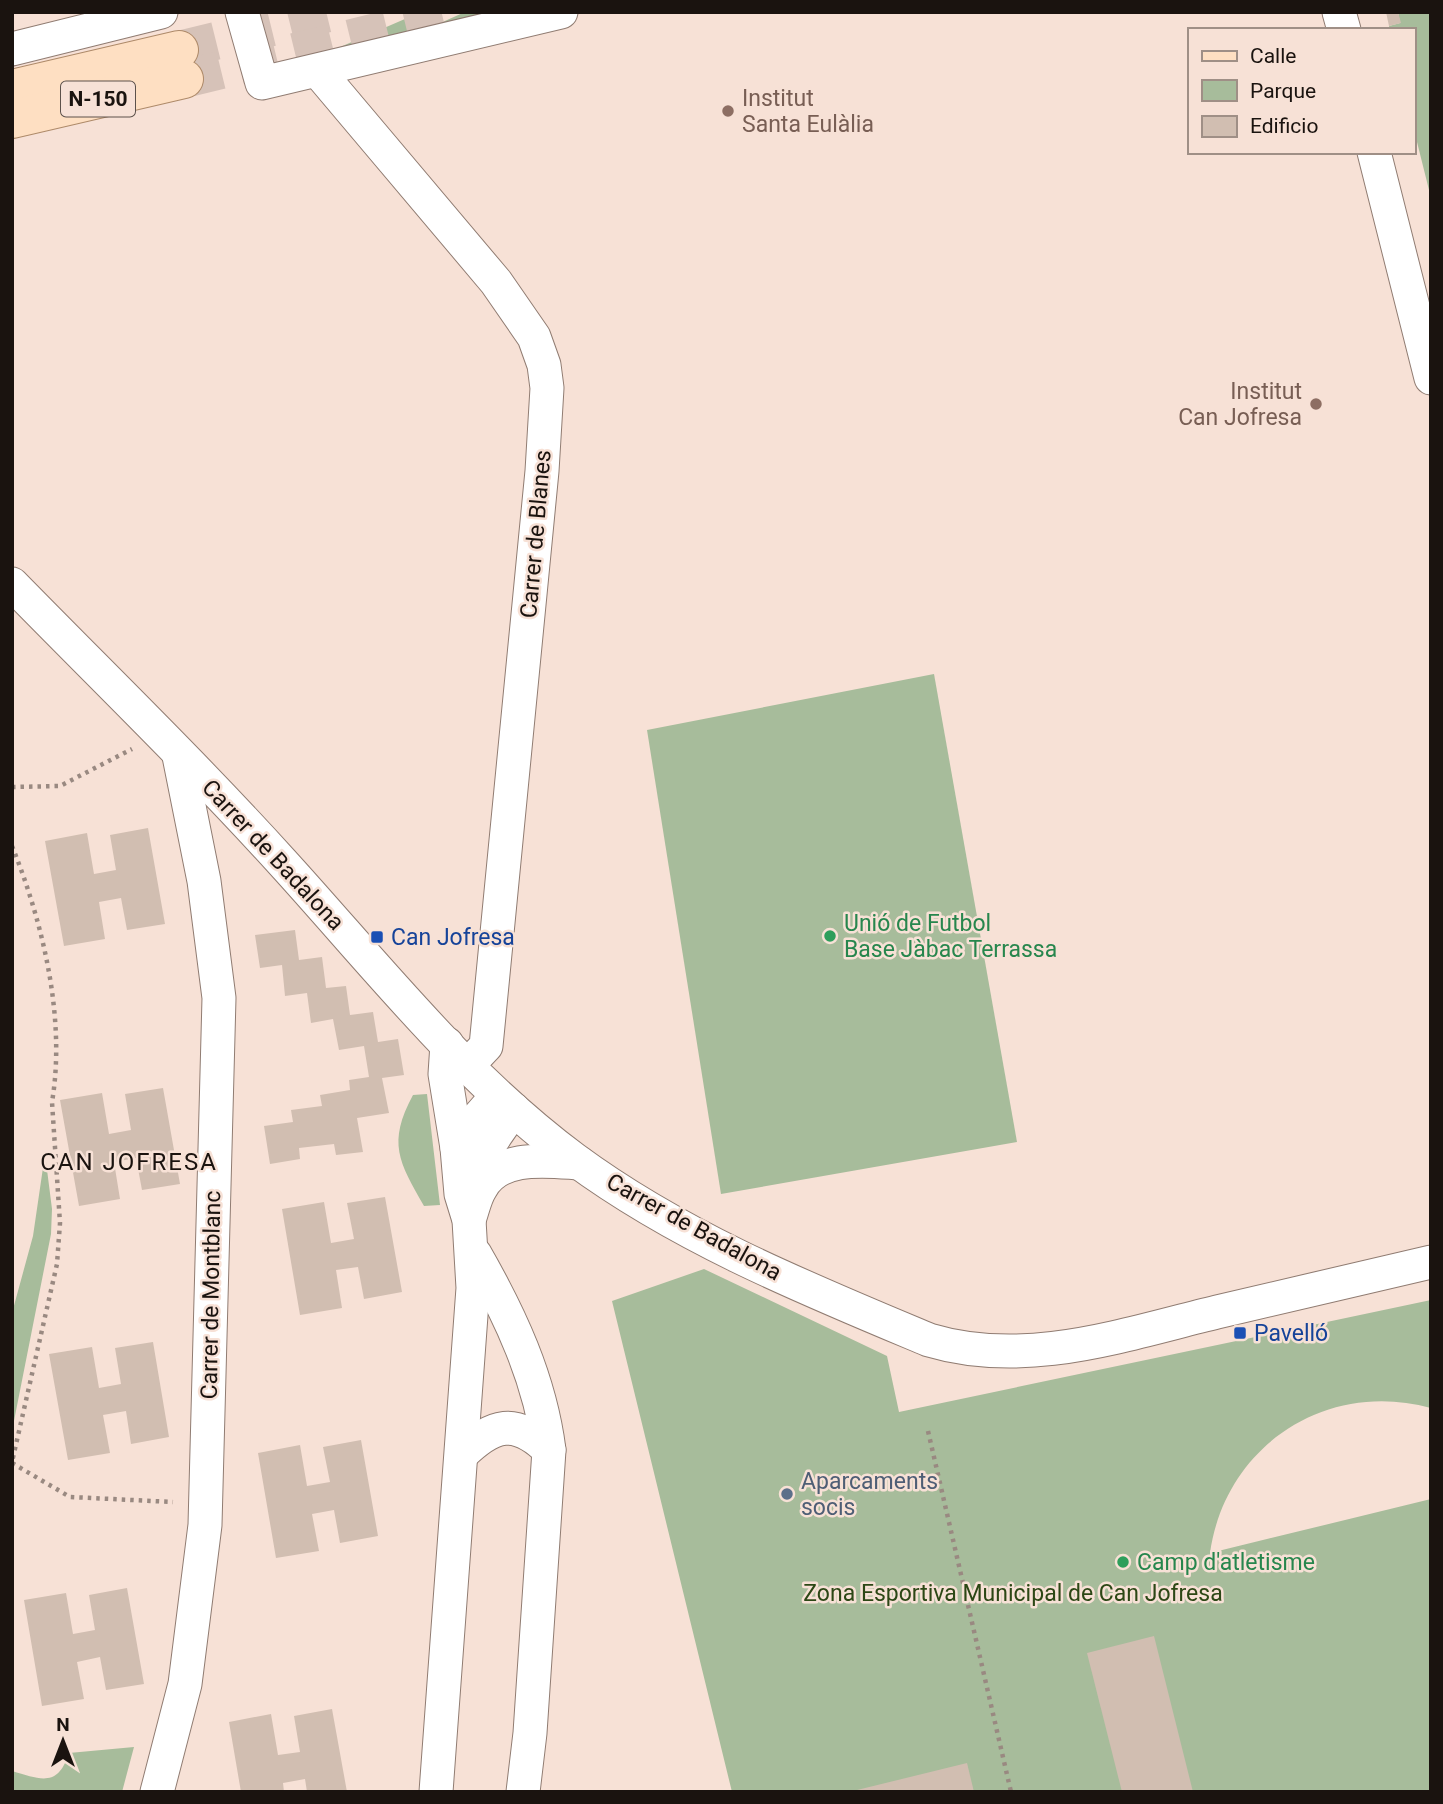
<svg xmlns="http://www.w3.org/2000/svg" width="1443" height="1804" font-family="Roboto,sans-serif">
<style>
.green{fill:#a7bc9b}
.building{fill:#d1beb1}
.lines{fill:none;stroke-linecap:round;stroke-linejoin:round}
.primary-tunnel{stroke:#d6c2b8;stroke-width:38;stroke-dasharray:38 19;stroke-linecap:butt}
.minor-casing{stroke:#907c72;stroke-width:35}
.primary-casing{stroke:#ae8a69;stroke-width:40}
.path{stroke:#998981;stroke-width:4.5;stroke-dasharray:3.5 5;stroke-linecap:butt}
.minor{stroke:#fff;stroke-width:33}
.primary{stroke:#fedfc2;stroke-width:38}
.education-dot{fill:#8d6e63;stroke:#f7e1d6;stroke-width:2.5}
.leisure-dot{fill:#2e9e5b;stroke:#f7e1d6;stroke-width:2.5}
.transit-dot{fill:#1a4fb4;stroke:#f7e1d6;stroke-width:2.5}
.service-dot{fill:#5c6f8a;stroke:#f7e1d6;stroke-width:2.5}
.labels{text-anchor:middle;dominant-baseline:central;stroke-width:5;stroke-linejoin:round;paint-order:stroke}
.shield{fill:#f7e1d6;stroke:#5c514b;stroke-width:2}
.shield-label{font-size:21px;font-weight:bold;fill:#1a130f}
.education-label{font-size:23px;fill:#785e54;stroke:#f7e1d6;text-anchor:start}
.street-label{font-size:23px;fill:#1a130f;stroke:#f7e1d6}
.leisure-label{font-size:23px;fill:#27864d;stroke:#f7e1d6;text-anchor:start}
.transit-label{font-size:23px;fill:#164399;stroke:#f7e1d6;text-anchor:start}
.service-label{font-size:23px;fill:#4e5e75;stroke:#f7e1d6;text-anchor:start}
.park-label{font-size:23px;fill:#2c4715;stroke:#f7e1d6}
.neighbourhood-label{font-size:24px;letter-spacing:2px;fill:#1a130f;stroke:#f7e1d6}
</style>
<rect width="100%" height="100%" fill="#f7e1d6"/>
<g class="green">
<polygon points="421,12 429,12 424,16 427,29 465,12 532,12 324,54"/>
<polygon points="1398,12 1431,12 1431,198 1413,126 1413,30 1390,30 1389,26 1400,23"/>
<polygon points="934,674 1017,1142 721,1194 647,730"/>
<path d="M427 1094 440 1205 424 1206C399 1162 387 1143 413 1095Z"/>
<polygon points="45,1154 52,1209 51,1234 12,1431 12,1313 33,1236"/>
<path d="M704 1269 887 1356 899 1412 1431 1300V1408C1326 1379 1225 1446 1210 1553L1431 1499V1792H732L612 1301Z"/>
<path d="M134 1747 122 1792H12V1771C42 1780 58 1787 69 1753Z"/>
</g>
<g class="building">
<polygon points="1386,12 1398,12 1401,23 1389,26"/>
<polygon points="148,828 165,924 127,930 121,898 99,902 105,939 64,946 45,841 87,833 94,874 116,870 110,835"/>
<polygon points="295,930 299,960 322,957 326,988 346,986 350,1015 373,1012 378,1042 398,1039 404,1075 382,1078 389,1113 357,1118 363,1152 336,1155 334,1144 299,1148 300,1159 270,1164 264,1126 293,1122 291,1110 322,1106 320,1095 350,1090 349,1080 369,1077 364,1046 339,1050 333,1019 311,1023 307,993 285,996 282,965 260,968 255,935"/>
<polygon points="163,1088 180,1184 142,1190 136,1158 114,1162 120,1199 79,1206 60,1100 102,1093 109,1134 131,1130 125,1094"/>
<polygon points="385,1197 402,1292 364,1299 358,1267 336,1270 342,1308 300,1315 282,1209 324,1202 331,1243 354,1239 347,1203"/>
<polygon points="153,1342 169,1437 131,1444 126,1411 103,1415 110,1453 68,1460 49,1354 92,1347 99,1388 121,1384 115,1348"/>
<polygon points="361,1440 378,1536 340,1543 334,1510 312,1514 319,1551 276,1558 258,1453 300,1445 307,1486 330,1482 323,1447"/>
<polygon points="127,1588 144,1684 106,1690 100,1657 77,1662 84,1699 42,1706 24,1600 66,1593 73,1634 95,1630 89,1595"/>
<polygon points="1154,1636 1193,1792 1122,1792 1087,1653"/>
<polygon points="332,1709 347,1792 307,1792 305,1779 283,1783 284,1792 241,1792 229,1722 271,1714 278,1755 300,1752 294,1716"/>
<polygon points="967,1763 974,1792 853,1792 853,1791"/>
</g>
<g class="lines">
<g class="primary-tunnel">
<polyline points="179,50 333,12"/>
<polyline points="184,79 458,12"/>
</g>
<g class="minor-casing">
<g id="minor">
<polyline points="242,12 262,83 561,12"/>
<polyline points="1339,12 1344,30"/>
<polyline points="12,49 161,12"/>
<polyline points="318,71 496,282 534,337 544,365 547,388 542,471 486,1046 468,1065"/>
<polyline points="1374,152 1431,378"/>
<path d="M12 584C102 676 195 766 282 862 375 964 462 1076 574 1159 681 1238 807 1289 929 1340 1026 1369 1122 1335 1217 1312 1288 1295 1360 1279 1431 1262"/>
<polyline points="447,1044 445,1074 457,1148"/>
<path d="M481 1187C478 1149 496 1139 513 1109"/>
<path d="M469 1220C473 1209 475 1197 481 1188 499 1154 547 1161 579 1163"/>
<path d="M475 1254C510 1315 540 1379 549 1450L530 1733 523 1792"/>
<path d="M462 1454C493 1424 515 1417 549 1450"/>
<polyline points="157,1792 185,1684 205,1525 219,998 204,881 179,756"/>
<polyline points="436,1792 473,1288 469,1220 461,1194 457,1148 468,1129 497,1096"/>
</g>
</g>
<g class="primary-casing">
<g id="primary">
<polyline points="12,89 179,50"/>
<polyline points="12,119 184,79"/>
</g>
</g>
<g class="path">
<polyline points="12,787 60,786 132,749"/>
<path d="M12 846C43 923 66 1019 52 1102L60 1223 57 1264 12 1462"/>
<polyline points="928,1431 1011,1792"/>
<polyline points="12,1463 70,1497 173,1502"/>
</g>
<use href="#minor" class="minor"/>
<use href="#primary" class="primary"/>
</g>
<g class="education-dot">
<circle cx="728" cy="111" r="7"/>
<circle cx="1316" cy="404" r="7"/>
</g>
<g class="leisure-dot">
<circle cx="830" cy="936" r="7"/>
<circle cx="1123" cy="1562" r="7"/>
</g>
<g class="transit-dot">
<rect x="370" y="930" width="14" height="14" rx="3.5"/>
<rect x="1233" y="1326" width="14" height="14" rx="3.5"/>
</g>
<circle class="service-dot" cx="787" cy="1494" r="7"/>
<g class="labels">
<rect class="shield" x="61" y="81.5" width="74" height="35" rx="5"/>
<g class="shield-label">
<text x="98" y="99">N-150</text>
</g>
<g class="education-label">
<text x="742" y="98">Institut<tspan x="742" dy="26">Santa Eulàlia</tspan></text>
<text x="1302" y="391" text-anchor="end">Institut<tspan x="1302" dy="26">Can Jofresa</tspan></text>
</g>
<g class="street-label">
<text transform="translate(536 534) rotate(-85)">Carrer de Blanes</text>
<text transform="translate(273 855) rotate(47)">Carrer de Badalona</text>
<text transform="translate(694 1227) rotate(29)">Carrer de Badalona</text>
<text transform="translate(211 1295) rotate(-89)">Carrer de Montblanc</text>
</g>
<g class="leisure-label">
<text x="844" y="923">Unió de Futbol<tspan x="844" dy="26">Base Jàbac Terrassa</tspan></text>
<text x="1137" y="1562">Camp d'atletisme</text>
</g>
<g class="transit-label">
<text x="391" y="937">Can Jofresa</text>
<text x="1254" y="1333">Pavelló</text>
</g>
<g class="service-label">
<text x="801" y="1481">Aparcaments<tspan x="801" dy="26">socis</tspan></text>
</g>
<g class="park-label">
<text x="1013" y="1593">Zona Esportiva Municipal de Can Jofresa</text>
</g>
<g class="neighbourhood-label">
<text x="129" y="1162">CAN JOFRESA</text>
</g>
</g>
<rect width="1443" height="1804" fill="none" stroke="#1a130f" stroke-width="28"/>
<rect x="1188" y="28" width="228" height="126" fill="#f7e1d6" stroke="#9f8f86" stroke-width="2"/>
<rect x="1202" y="51" width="35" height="10" fill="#fedfc2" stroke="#9f8f86" stroke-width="2"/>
<text x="1250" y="63" font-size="21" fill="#1a130f">Calle</text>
<rect x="1202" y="80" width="35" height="21" fill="#a7bc9b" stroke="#9f8f86" stroke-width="2"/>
<text x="1250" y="98" font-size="21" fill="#1a130f">Parque</text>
<rect x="1202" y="116" width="35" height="21" fill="#d1beb1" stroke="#9f8f86" stroke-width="2"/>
<text x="1250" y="133" font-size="21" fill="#1a130f">Edificio</text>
<g transform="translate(63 1741)" stroke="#f7e1d6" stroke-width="5" paint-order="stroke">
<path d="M0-5L12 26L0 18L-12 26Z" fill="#1a130f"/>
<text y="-10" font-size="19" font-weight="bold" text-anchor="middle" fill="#1a130f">N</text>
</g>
</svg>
